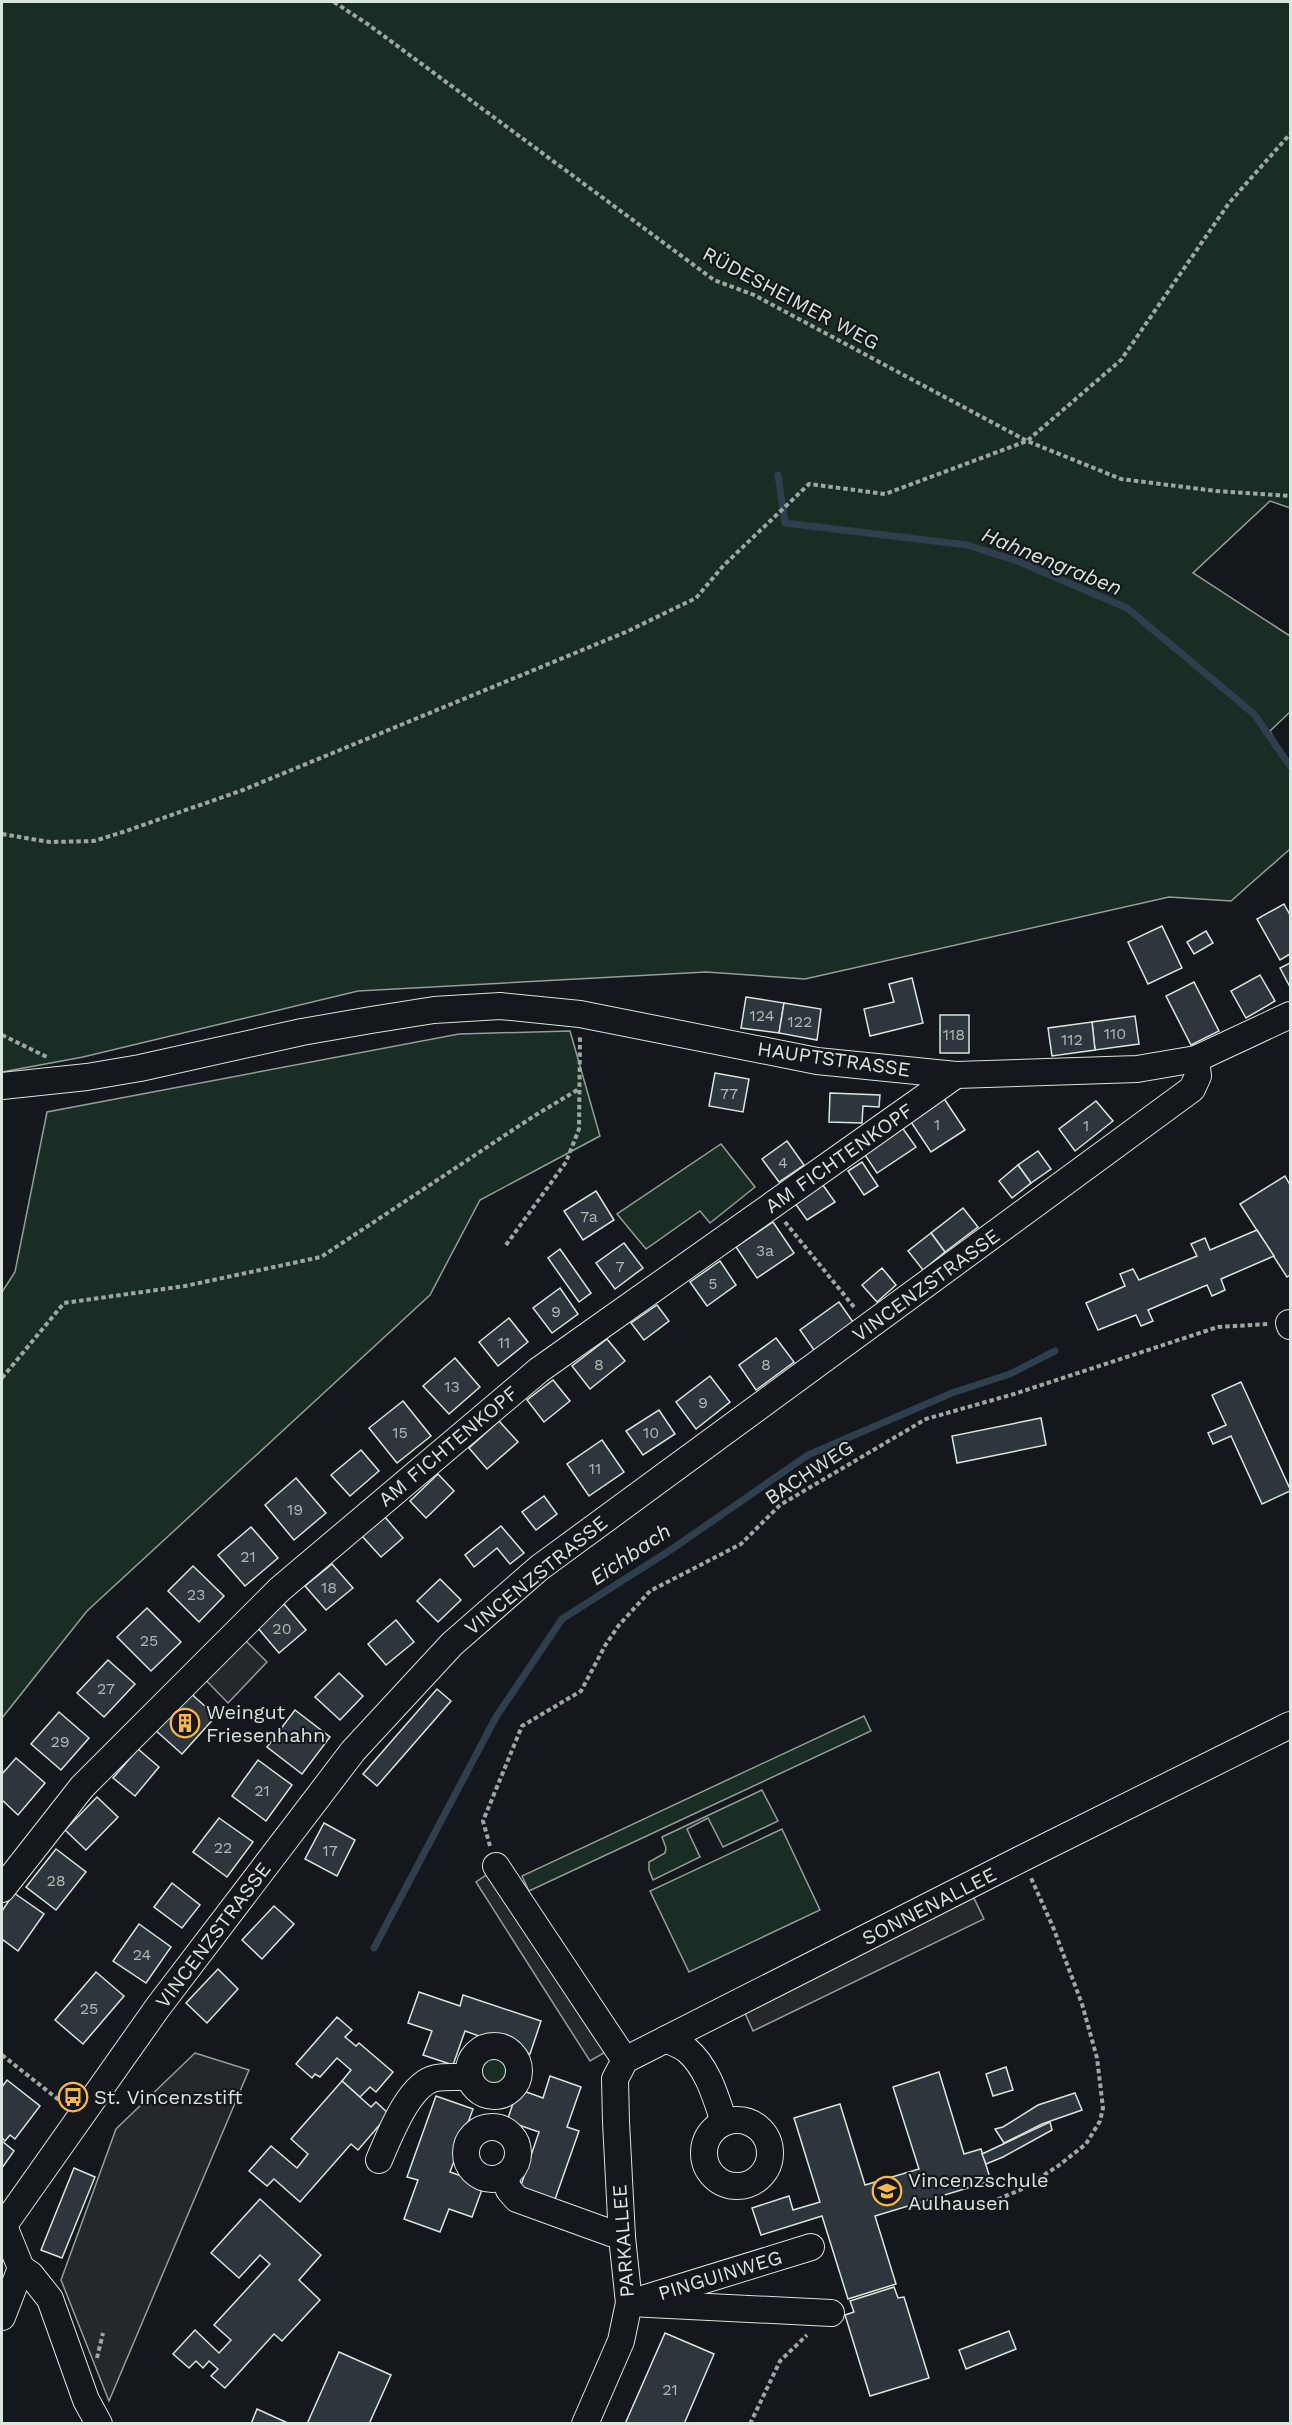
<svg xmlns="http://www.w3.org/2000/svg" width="1292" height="2425" font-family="'Work Sans',sans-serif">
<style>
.green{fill:#1a2d24;stroke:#939e99;stroke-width:1.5}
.parking{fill:#24282b;stroke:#939e99;stroke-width:1.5}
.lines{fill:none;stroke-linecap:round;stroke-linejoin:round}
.stream{stroke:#2f3f4d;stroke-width:7}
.building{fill:#2c363c;stroke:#d8e6dc;stroke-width:1.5}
.minor-casing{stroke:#d8e6dc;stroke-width:28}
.path{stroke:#9da8a2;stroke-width:4;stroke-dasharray:4.5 3;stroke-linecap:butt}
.minor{stroke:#14181c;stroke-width:26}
.labels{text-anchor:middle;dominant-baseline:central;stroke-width:4.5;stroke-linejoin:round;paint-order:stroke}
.number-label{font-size:16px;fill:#adbab4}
.street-label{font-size:20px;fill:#d8e6dc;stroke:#14181c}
.poi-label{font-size:20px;fill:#d8e6dc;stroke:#14181c;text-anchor:start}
.water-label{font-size:21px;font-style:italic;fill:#d8e6dc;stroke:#14181c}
</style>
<rect width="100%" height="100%" fill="#14181c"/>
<g class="green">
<polygon points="2,2 1290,2 1290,508 1270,501 1193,573 1290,636 1290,712 1270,731 1290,769 1290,849 1231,901 1169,897 805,979 706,972 358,991 83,1057 2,1072"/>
<polygon points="570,1031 600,1136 480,1200 430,1295 87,1611 2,1718 2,1292 15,1272 47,1112 459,1034"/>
<polygon points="721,1144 755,1187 710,1223 700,1211 646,1249 617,1214"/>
<polygon points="864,1716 871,1731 529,1891 522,1876"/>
<polygon points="762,1790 778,1821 723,1847 708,1818 687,1829 700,1857 653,1880 649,1870 649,1862 665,1853 666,1848 662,1837"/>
<polygon points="782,1829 820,1910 689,1972 650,1891"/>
<circle cx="494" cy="2070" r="14"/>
</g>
<g class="parking">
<polygon points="237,1632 267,1662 228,1703 197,1671"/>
<polygon points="492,1871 607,2051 590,2061 476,1882"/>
<polygon points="968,1886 984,1919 753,2031 740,2002"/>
<polygon points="195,2053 249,2070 109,2401 61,2280 116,2129"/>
</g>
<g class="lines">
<g class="stream">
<polyline points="778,475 785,523 967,545 1020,562 1127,608 1254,714 1290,766"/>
<polyline points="374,1948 496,1717 562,1619 672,1549 808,1455 952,1393 1010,1374 1055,1351"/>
</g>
</g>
<g class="building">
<polygon points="1284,904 1290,915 1290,954 1280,960 1257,919"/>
<polygon points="1162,926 1182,968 1148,984 1128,942"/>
<polygon points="1206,931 1213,943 1194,954 1187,942"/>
<polygon points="1290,963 1290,987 1280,968"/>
<polygon points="1260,975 1275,1001 1246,1018 1231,991"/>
<polygon points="912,978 923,1023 870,1036 864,1009 894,1002 889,984"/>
<polygon points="1194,982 1219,1031 1191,1045 1166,996"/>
<polygon points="746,997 784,1003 779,1033 741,1028"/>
<polygon points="784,1003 821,1009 817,1040 779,1033"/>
<rect x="940" y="1015" width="29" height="38"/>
<polygon points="1135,1016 1139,1044 1095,1050 1092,1022"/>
<polygon points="1092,1022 1095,1050 1052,1056 1048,1028"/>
<polygon points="715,1073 749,1079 743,1112 709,1106"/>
<polygon points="830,1093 880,1095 879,1107 863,1106 862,1123 829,1122"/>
<polygon points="943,1097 965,1130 931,1152 909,1119"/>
<polygon points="1096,1101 1113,1121 1075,1151 1059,1129"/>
<polygon points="901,1126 916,1147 877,1173 863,1152"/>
<polygon points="787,1141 804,1165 779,1182 762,1159"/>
<polygon points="1038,1151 1051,1169 1031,1183 1018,1165"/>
<polygon points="862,1162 878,1186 864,1195 848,1171"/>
<polygon points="1018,1165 1031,1183 1012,1198 999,1181"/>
<polygon points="1285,1176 1290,1185 1290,1275 1287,1277 1240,1204"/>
<polygon points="820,1181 835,1202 807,1220 792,1199"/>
<polygon points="596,1191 614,1220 583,1240 564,1211"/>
<polygon points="963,1208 978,1227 945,1252 931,1233"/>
<polygon points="773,1222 794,1253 757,1278 736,1247"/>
<polygon points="1257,1230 1274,1256 1221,1279 1225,1290 1212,1296 1207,1285 1148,1310 1153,1321 1141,1326 1136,1315 1098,1330 1086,1303 1125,1286 1120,1274 1133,1269 1139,1280 1197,1256 1191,1244 1205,1238 1210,1250"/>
<polygon points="931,1233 945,1252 923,1270 908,1251"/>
<polygon points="624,1243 643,1268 615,1289 596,1263"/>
<polygon points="560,1249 591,1293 579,1302 548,1258"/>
<polygon points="720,1261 736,1285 707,1306 690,1282"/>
<polygon points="882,1268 896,1285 877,1302 862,1285"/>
<polygon points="560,1288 578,1314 552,1333 533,1308"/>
<polygon points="839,1302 853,1322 814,1350 800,1330"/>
<polygon points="657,1305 669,1321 644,1340 631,1323"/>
<polygon points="509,1318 528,1342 498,1366 479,1342"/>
<polygon points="776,1338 794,1362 756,1390 739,1365"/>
<polygon points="607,1339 625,1361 590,1389 572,1366"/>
<polygon points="455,1358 480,1387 449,1414 423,1386"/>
<polygon points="710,1376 730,1402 696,1429 676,1402"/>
<polygon points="553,1380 570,1401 544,1422 527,1400"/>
<polygon points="1241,1382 1290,1489 1290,1491 1262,1504 1231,1436 1213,1444 1208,1433 1226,1425 1212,1395"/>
<polygon points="403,1401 431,1436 397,1463 369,1428"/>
<polygon points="659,1410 675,1434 643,1455 626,1431"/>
<polygon points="1041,1418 1046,1445 957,1463 952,1436"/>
<polygon points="499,1421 518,1442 487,1469 469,1448"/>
<polygon points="602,1440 624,1472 589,1496 567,1464"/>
<polygon points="361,1450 379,1471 350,1496 331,1475"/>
<polygon points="438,1474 454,1491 426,1518 410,1501"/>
<polygon points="296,1478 326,1513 294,1540 265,1505"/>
<polygon points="544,1496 557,1514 536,1530 522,1512"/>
<polygon points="385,1517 403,1538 381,1557 362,1536"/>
<polygon points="501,1526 524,1553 510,1564 497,1548 474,1567 465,1555"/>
<polygon points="251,1527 278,1558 245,1586 218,1555"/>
<polygon points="332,1564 353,1588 326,1610 305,1586"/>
<polygon points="193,1566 224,1596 199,1622 168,1591"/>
<polygon points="440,1579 461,1600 438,1622 417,1601"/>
<polygon points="284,1604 306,1630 279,1653 257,1627"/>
<polygon points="147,1608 181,1642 151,1671 117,1637"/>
<polygon points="396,1620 414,1642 386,1665 368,1644"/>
<polygon points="108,1660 135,1684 104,1717 77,1693"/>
<polygon points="339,1673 363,1696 340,1720 315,1697"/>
<polygon points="437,1689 451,1701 377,1786 363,1774"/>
<polygon points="188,1691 216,1716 182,1754 154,1729"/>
<polygon points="295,1710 330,1737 302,1774 267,1747"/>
<polygon points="59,1712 89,1738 61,1770 31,1744"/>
<polygon points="138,1749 159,1767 135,1796 113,1778"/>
<polygon points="16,1758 45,1783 18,1815 2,1800 2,1774"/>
<polygon points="258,1760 292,1785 266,1821 232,1796"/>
<polygon points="97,1797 118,1817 86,1850 65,1830"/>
<polygon points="219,1818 253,1842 227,1877 193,1852"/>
<polygon points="324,1823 355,1840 337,1876 305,1859"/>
<polygon points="56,1849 86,1872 56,1910 26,1887"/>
<polygon points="172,1883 200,1905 182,1928 154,1907"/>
<polygon points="14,1893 44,1914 18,1951 2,1939 2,1911"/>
<polygon points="274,1906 294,1924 262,1959 242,1940"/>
<polygon points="139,1924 171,1947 146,1983 113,1961"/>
<polygon points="218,1969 238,1989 207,2023 186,2003"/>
<polygon points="96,1972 124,1996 83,2044 55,2020"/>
<polygon points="419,1992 460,2006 463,1995 541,2021 530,2054 465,2031 453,2065 423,2055 432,2031 408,2023"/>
<polygon points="337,2017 352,2030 345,2037 356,2046 359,2043 393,2072 376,2092 370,2087 360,2097 342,2081 351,2070 337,2058 320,2077 315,2074 312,2078 296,2064"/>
<polygon points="1006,2067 1013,2090 993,2096 986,2074"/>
<polygon points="939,2072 964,2154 981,2149 991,2181 875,2216 896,2284 848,2299 822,2216 761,2235 752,2208 789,2196 793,2210 820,2202 794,2118 840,2104 865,2185 919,2169 893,2087"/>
<polygon points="550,2076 581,2087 567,2127 579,2131 553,2205 518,2194 539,2132 507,2121 518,2089 543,2098"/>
<polygon points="7,2080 40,2106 15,2139 10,2135 5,2141 2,2138 2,2087"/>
<polygon points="342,2081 371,2107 376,2102 389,2114 358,2150 351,2144 300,2202 274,2179 267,2186 249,2171 271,2146 297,2168 308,2154 291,2139"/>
<polygon points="1075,2093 1082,2110 1042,2124 1004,2143 995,2129 1003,2127 1038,2105"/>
<polygon points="436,2096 473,2109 450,2172 484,2184 472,2217 449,2209 440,2232 404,2219 418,2180 407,2177"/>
<polygon points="1050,2122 1052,2130 1003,2157 986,2164 982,2154"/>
<polygon points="2,2141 14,2151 2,2168"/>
<polygon points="74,2168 95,2177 62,2258 41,2250"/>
<polygon points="260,2199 321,2255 299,2280 320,2300 282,2341 274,2334 225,2388 211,2376 218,2369 209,2361 203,2368 196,2361 189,2368 173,2354 195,2330 219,2353 231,2340 214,2325 270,2264 260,2255 239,2278 211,2253"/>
<polygon points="894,2287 898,2298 904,2297 929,2378 870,2396 845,2315 854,2312 850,2301"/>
<polygon points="1009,2331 1016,2349 966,2369 959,2350"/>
<polygon points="665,2333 714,2354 684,2424 625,2424"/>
<polygon points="339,2352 391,2375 369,2424 307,2424"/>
<polygon points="257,2409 290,2424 251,2424"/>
</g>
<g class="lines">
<g class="minor-casing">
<g id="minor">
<polyline points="2,1086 87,1077 140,1068 302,1032 371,1020 434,1010 500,1006 580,1014 817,1061 956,1075 1137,1069 1196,1059 1290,1015"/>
<polyline points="1289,1323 1290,1326"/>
<polyline points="496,1866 625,2060"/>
<polyline points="2,1889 82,1787 280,1589 539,1370 956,1075"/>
<path d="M666 2039C672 2042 682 2046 687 2050 708 2068 716 2098 724 2122"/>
<circle cx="494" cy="2071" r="25"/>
<circle cx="737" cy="2153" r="33"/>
<circle cx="492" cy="2153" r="26"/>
<path d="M379 2160C389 2137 409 2083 436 2078 447 2076 458 2078 469 2076"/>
<polyline points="504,2176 509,2190 517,2199 622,2237"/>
<polyline points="4,2226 21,2268 31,2275 50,2299 86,2400 99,2424"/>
<polyline points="2,2228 158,2007 353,1751 452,1644 539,1568 1192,1089 1198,1076 1196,1059"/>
<polyline points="646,2298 811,2247"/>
<polyline points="629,2303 831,2313"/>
<polyline points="2,2317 21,2268"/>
<polyline points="585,2424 621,2341 629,2303 622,2237 616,2122 615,2079 625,2060 1023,1858 1290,1725"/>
</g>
</g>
<g class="path">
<polyline points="334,2 369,25 714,280 754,295 1027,441 1121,479 1216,491 1290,496"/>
<polyline points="2,834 50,842 94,841 123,832 243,790 626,632 696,598 724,565 809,484 885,494 1027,441 1121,360 1229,203 1290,134"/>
<polyline points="2,1035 47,1057"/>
<polyline points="785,1222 854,1307"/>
<polyline points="506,1245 566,1162 579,1129 580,1035"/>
<polyline points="2,1378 64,1303 185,1286 321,1257 534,1116 579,1089"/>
<polyline points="490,1846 483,1821 522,1726 581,1691 606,1644 619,1625 650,1591 741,1544 780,1505 926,1419 1014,1394 1218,1327 1269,1324"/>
<polyline points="2,2055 64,2104"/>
<polyline points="977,2208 1020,2190 1058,2166 1086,2144 1100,2121 1103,2108 1097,2058 1082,2004 1053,1927 1031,1878"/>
<polyline points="97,2358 103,2333"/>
<polyline points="750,2424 780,2361 807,2335"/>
</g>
<use href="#minor" class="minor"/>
</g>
<defs>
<g id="building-ring" transform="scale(1.5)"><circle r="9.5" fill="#14181c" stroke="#ffb74d" stroke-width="1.5"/><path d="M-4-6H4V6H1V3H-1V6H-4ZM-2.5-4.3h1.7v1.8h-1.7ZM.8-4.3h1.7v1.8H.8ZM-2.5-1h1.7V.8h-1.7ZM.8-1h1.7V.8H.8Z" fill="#ffb74d"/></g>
<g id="bus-ring" transform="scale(1.5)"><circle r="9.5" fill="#14181c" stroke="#ffb74d" stroke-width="1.5"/><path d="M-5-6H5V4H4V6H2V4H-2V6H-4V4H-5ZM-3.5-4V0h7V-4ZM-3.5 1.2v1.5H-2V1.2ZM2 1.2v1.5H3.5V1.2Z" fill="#ffb74d"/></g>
<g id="school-ring" transform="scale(1.5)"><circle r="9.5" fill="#14181c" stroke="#ffb74d" stroke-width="1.5"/><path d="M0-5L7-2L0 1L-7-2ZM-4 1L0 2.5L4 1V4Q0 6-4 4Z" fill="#ffb74d"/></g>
</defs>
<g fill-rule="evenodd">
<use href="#building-ring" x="185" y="1723"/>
<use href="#bus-ring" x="73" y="2097"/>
<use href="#school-ring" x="887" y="2191"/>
</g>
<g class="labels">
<g class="number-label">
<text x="762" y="1015">124</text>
<text x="800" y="1021">122</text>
<text x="1115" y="1033">110</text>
<text x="954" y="1034">118</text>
<text x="1072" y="1039">112</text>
<text x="729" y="1093">77</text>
<text x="937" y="1124">1</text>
<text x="1086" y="1125">1</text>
<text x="783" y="1162">4</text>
<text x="589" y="1216">7a</text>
<text x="765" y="1250">3a</text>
<text x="620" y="1266">7</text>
<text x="713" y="1283">5</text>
<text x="556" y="1311">9</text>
<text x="504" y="1342">11</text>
<text x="599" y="1364">8</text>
<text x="766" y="1364">8</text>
<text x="452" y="1386">13</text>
<text x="703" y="1402">9</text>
<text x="400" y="1432">15</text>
<text x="651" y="1432">10</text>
<text x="595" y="1468">11</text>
<text x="295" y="1509">19</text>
<text x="248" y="1556">21</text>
<text x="329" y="1587">18</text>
<text x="196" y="1594">23</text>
<text x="282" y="1628">20</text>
<text x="149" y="1640">25</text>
<text x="106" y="1688">27</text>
<text x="60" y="1741">29</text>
<text x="262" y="1790">21</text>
<text x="223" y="1847">22</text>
<text x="330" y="1850">17</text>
<text x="56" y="1880">28</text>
<text x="142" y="1954">24</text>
<text x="89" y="2008">25</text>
<text x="670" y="2389">21</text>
</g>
<g class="street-label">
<text transform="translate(791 298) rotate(28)">RÜDESHEIMER WEG</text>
<text transform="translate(834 1059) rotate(8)">HAUPTSTRASSE</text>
<text transform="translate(839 1158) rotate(-35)">AM FICHTENKOPF</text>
<text transform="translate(926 1285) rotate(-36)">VINCENZSTRASSE</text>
<text transform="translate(448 1446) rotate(-40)">AM FICHTENKOPF</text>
<text transform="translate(809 1472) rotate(-33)">BACHWEG</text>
<text transform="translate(536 1575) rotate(-39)">VINCENZSTRASSE</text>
<text transform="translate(929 1906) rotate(-27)">SONNENALLEE</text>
<text transform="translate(213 1935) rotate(-53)">VINCENZSTRASSE</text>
<text transform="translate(623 2241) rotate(-94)">PARKALLEE</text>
<text transform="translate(720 2275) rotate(-17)">PINGUINWEG</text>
</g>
<g class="poi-label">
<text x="206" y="1712">Weingut<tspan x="206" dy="23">Friesenhahn</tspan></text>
<text x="94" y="2097">St. Vincenzstift</text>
<text x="908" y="2180">Vincenzschule<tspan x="908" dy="23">Aulhausen</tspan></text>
</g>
<g class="water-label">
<text transform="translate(1052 561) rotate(22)">Hahnengraben</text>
<text transform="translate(630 1554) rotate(-34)">Eichbach</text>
</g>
</g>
<rect width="1292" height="2425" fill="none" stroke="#d8e6dc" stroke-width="6"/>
</svg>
